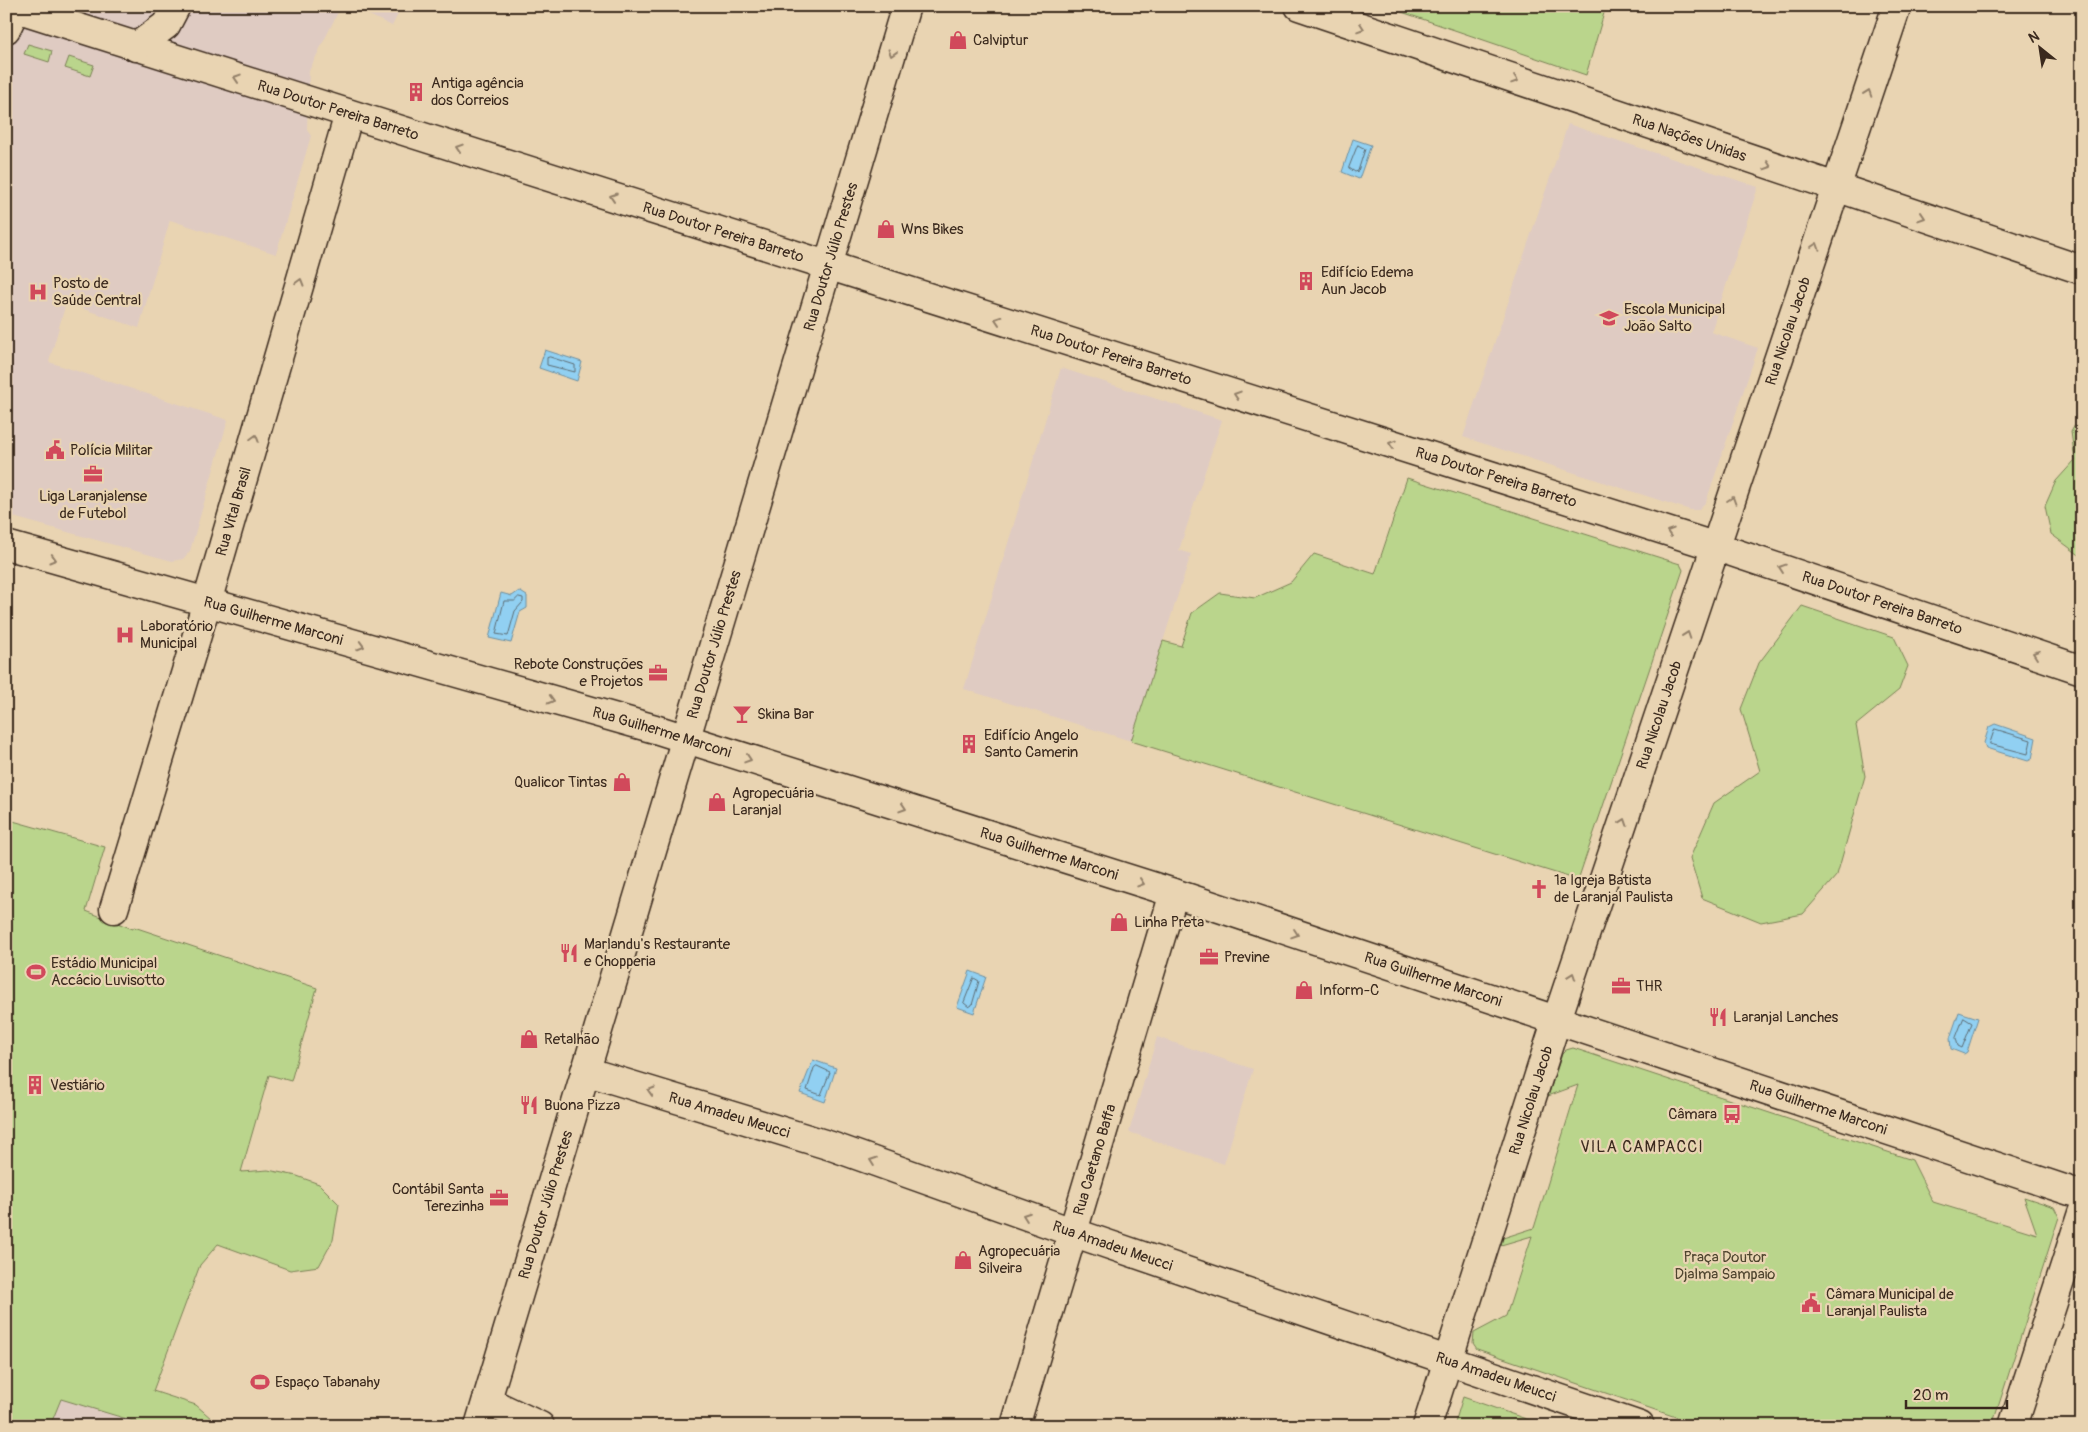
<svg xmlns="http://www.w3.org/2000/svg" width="2088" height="1432" font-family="Pangolin,sans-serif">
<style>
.built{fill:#dfcbc2}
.green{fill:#bad58c;stroke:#7a8055}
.water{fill:#91d0f2;stroke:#6f8e9d}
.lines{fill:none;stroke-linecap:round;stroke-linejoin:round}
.shore{stroke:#5d6c73;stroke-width:1}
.minor-casing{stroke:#3b2a1e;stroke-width:31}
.tertiary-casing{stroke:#3b2a1e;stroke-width:31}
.secondary-casing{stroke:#3b2a1e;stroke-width:31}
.minor{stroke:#e9d4b2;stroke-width:28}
.tertiary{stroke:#e9d4b2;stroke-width:28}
.secondary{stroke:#e9d4b2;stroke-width:28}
.oneway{stroke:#927f68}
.labels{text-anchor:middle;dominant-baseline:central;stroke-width:4.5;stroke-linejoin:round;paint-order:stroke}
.poi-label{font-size:15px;fill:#3b2a1e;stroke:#e9d4b2;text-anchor:start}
.street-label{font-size:15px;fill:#3b2a1e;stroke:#e9d4b2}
.park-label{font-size:15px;fill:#4e442e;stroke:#e9d4b2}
.neighbourhood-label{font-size:16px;letter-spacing:1px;fill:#3b2a1e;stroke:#e9d4b2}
</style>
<rect width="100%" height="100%" fill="#e9d4b2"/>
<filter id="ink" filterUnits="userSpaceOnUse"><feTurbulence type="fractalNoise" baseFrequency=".02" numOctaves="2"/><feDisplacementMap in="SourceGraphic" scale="10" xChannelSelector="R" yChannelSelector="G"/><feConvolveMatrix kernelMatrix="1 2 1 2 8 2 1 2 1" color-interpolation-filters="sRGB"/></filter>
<g filter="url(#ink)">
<g class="built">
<polygon points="6,6 341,6 309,71 307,130 311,136 276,254 170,220 139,328 66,303 49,362 228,420 190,551 183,559 172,561 6,515"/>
<polygon points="350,6 402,6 392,26"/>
<polygon points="1568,124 1758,187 1711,332 1758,348 1706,502 1698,510 1690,510 1463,437"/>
<polygon points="1061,368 1222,420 1179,550 1191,554 1131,741 964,689"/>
<polygon points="1157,1037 1253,1069 1224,1164 1129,1132"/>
<polygon points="60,1398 150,1426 50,1426"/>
</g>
<g class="green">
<polygon points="1391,6 1606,6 1586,75 1390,8"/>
<polygon points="28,44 52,51 49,62 24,54"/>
<polygon points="69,57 94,65 90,76 65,68"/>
<polygon points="2082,412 2082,557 2051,534 2045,506 2056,481 2075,460 2071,432"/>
<polygon points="1407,478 1680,564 1683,570 1578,880 1131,741 1163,641 1181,646 1192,613 1220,593 1255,598 1291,582 1314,554 1375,574"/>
<polygon points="1802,606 1894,637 1908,666 1899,690 1856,725 1865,776 1837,875 1803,914 1761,922 1702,898 1690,858 1714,803 1760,771 1741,709 1759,663"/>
<polygon points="6,819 105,847 86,911 133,929 134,927 317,988 291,1081 269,1075 241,1172 268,1170 297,1176 319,1184 339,1204 333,1240 319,1266 290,1270 218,1244 200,1265 153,1391 196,1405 212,1419 213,1426 150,1426 61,1399 50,1426 6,1426"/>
<polygon points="1573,1048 1912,1160 1933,1202 2037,1234 2024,1197 2054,1207 2059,1217 1992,1426 1702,1426 1477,1349 1473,1343 1474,1333 1506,1316 1532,1236 1501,1245 1503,1238 1534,1228 1578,1085 1548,1096 1562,1054 1566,1050"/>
<polygon points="1463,1397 1546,1426 1454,1426"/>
</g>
<g class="water">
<polygon points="1353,139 1371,145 1359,179 1342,172"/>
<polygon points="545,350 582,362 577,381 539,368"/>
<polygon points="519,591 527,596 527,608 520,612 511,643 489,638 501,593 512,596"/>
<polygon points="1995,724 2036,738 2032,759 2028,761 1986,748 1984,743 1989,727"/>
<polygon points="970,971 986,977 974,1013 957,1007"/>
<polygon points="1959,1012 1978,1018 1967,1052 1964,1054 1951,1049 1950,1038"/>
<polygon points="813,1060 836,1068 825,1102 800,1093"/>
</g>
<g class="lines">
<g class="shore">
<polygon points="1358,145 1365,149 1358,171 1355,172 1349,168"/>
<polygon points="550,357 575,365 575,372 547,365 547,358"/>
<polygon points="519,597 523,598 523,602 515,611 508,636 496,634 504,601 514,601"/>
<polygon points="1995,729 2031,740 2028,754 1990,744"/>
<polygon points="974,978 979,981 972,1005 969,1007 964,1003"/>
<polygon points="1964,1018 1972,1023 1962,1048 1958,1046 1956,1038"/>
<polygon points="817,1066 830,1072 821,1095 807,1090 814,1068"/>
</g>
<g class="minor-casing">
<g id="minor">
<path id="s1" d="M1299 6 2082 270"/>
<path id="s2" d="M827 265 1717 547 2082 670"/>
<path id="s3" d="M114 909 207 602 349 114"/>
<path id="s4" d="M585 1071 831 1146 1072 1232 1640 1426"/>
<polyline points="487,1401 540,1426"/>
<path id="s5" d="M1015 1426 1174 893"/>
<path id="s6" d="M1427 1426 1556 1022"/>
<polyline points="2013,1426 2082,1213"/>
</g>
</g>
<g class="tertiary-casing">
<g id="tertiary">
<path id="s7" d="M16 8 827 265"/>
<polyline points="136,47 166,25 176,6"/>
<path id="s8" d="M1556 1022 1897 6"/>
<path id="s9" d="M479 1426 906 6"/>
</g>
</g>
<g class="secondary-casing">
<g id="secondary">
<polyline points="6,29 17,6"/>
<path id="s10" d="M6 545 655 729 1174 893 2082 1195"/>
</g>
</g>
<use href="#minor" class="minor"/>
<use href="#tertiary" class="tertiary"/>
<use href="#secondary" class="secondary"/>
</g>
<defs><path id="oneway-chevron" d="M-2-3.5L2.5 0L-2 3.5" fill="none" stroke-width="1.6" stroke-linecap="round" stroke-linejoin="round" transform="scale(1.25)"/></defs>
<g class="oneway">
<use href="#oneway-chevron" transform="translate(1361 28) rotate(19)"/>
<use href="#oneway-chevron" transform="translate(892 53) rotate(107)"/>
<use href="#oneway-chevron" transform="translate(237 78) rotate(-162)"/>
<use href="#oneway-chevron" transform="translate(1515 80) rotate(19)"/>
<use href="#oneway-chevron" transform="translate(1868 93) rotate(-71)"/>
<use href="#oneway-chevron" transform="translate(459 148) rotate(-162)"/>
<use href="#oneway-chevron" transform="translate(1768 166) rotate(19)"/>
<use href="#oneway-chevron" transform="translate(613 197) rotate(-162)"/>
<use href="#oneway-chevron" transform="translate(1922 217) rotate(18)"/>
<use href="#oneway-chevron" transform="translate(1816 246) rotate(-72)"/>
<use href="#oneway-chevron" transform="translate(300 282) rotate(-74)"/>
<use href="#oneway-chevron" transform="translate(998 320) rotate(-162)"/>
<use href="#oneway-chevron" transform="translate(1237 395) rotate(-162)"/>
<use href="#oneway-chevron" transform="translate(255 438) rotate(-74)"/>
<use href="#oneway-chevron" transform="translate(1392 444) rotate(-162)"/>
<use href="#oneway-chevron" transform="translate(1732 500) rotate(-72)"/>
<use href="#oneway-chevron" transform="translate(1670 532) rotate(-162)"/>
<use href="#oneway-chevron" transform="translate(53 559) rotate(16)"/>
<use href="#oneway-chevron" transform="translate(1782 568) rotate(-161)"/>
<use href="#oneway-chevron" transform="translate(1687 635) rotate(-71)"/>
<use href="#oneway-chevron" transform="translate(361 646) rotate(16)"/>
<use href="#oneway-chevron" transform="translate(2036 654) rotate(-161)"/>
<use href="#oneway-chevron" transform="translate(551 700) rotate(16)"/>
<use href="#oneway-chevron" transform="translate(748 759) rotate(18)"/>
<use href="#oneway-chevron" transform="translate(903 808) rotate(18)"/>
<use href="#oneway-chevron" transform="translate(1624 822) rotate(-71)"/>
<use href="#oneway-chevron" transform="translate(1141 883) rotate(18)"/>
<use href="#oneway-chevron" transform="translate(1295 934) rotate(19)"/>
<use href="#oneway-chevron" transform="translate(1572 976) rotate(-71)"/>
<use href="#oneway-chevron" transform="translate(651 1091) rotate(-163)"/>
<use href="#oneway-chevron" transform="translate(873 1161) rotate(-160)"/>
<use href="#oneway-chevron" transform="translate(1026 1216) rotate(-160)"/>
</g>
</g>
<defs>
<g id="shop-bare" transform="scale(1.5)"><path d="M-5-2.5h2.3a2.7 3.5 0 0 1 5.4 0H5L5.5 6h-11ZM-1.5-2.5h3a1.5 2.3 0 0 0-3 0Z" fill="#d1495b" stroke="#e9d4b2" stroke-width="2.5" paint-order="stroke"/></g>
<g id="building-bare" transform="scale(1.5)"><path d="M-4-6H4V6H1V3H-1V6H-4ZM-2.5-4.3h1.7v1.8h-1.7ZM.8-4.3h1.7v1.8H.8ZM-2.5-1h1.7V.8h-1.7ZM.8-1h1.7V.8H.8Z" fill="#d1495b" stroke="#e9d4b2" stroke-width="2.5" paint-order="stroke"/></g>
<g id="hospital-bare" transform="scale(1.5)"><path d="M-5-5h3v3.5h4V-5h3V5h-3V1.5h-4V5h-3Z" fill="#d1495b" stroke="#e9d4b2" stroke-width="2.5" paint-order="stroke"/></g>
<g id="school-bare" transform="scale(1.5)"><path d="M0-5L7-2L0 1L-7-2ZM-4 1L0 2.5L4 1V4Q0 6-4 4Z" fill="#d1495b" stroke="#e9d4b2" stroke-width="2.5" paint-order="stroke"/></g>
<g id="civic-bare" transform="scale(1.5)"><path d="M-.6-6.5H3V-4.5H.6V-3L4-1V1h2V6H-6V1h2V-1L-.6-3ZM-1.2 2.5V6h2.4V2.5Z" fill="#d1495b" stroke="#e9d4b2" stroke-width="2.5" paint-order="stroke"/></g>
<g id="office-bare" transform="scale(1.5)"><path d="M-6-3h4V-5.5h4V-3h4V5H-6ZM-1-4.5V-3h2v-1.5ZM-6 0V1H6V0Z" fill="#d1495b" stroke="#e9d4b2" stroke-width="2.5" paint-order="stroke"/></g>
<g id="bar-bare" transform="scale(1.5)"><path d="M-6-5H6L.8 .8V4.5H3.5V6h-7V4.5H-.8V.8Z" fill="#d1495b" stroke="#e9d4b2" stroke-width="2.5" paint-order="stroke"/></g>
<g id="church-bare" transform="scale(1.5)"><path d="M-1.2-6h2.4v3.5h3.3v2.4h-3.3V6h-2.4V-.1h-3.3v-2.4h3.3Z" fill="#d1495b" stroke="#e9d4b2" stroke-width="2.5" paint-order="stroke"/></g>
<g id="restaurant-bare" transform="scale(1.5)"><path d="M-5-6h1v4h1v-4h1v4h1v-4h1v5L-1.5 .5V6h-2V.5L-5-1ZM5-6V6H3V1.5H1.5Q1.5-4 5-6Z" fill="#d1495b" stroke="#e9d4b2" stroke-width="2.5" paint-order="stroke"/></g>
<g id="stadium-bare" transform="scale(1.5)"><path d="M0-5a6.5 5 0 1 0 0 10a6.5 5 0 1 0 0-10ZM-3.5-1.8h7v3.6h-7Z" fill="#d1495b" stroke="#e9d4b2" stroke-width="2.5" paint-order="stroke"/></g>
<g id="bus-bare" transform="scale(1.5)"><path d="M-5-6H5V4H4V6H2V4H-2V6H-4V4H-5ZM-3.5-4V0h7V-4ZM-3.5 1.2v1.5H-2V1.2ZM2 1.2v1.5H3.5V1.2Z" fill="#d1495b" stroke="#e9d4b2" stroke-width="2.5" paint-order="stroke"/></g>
</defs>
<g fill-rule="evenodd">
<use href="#shop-bare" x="958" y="40"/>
<use href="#building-bare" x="416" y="92"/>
<use href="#shop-bare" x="886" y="229"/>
<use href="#building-bare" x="1306" y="281"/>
<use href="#hospital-bare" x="38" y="292"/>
<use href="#school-bare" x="1609" y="318"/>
<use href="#civic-bare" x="55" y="450"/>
<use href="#office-bare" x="93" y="474"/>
<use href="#hospital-bare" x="125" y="635"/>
<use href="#office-bare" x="658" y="673"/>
<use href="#bar-bare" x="742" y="714"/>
<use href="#building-bare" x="969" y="744"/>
<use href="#shop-bare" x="622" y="782"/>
<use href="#shop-bare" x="717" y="802"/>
<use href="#church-bare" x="1539" y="889"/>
<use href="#shop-bare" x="1119" y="922"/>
<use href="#restaurant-bare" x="569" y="953"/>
<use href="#office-bare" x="1209" y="957"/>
<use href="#stadium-bare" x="36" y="972"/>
<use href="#office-bare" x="1621" y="986"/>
<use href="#shop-bare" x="1304" y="990"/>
<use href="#restaurant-bare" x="1718" y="1017"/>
<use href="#shop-bare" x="529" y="1039"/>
<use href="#building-bare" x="35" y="1085"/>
<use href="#restaurant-bare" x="529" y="1105"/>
<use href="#bus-bare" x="1732" y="1114"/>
<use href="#office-bare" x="499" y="1198"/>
<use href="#shop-bare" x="963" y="1260"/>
<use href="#civic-bare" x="1811" y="1303"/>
<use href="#stadium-bare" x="260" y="1382"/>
</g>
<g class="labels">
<g class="poi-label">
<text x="973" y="40">Calviptur</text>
<text x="431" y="83">Antiga agência<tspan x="431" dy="17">dos Correios</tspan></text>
<text x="901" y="229">Wns Bikes</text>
<text x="1321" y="272">Edifício Edema<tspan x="1321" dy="17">Aun Jacob</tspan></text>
<text x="53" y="283">Posto de<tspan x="53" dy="17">Saúde Central</tspan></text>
<text x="1624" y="309">Escola Municipal<tspan x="1624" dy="17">João Salto</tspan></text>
<text x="70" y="450">Polícia Militar</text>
<text x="93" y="496" text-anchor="middle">Liga Laranjalense<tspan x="93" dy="17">de Futebol</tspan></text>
<text x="140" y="626">Laboratório<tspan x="140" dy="17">Municipal</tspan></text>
<text x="643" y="664" text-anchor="end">Rebote Construções<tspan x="643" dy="17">e Projetos</tspan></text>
<text x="757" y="714">Skina Bar</text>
<text x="984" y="735">Edifício Angelo<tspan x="984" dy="17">Santo Camerin</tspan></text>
<text x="607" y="782" text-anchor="end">Qualicor Tintas</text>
<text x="732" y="793">Agropecuária<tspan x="732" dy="17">Laranjal</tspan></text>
<text x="1554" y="880">1ª Igreja Batista<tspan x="1554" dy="17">de Laranjal Paulista</tspan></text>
<text x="1134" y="922">Linha Preta</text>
<text x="584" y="944">Marlandu's Restaurante<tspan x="584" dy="17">e Chopperia</tspan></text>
<text x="1224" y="957">Previne</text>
<text x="51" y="963">Estádio Municipal<tspan x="51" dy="17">Accácio Luvisotto</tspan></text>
<text x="1636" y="986">THR</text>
<text x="1319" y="990">Inform-C</text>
<text x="1733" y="1017">Laranjal Lanches</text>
<text x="544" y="1039">Retalhão</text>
<text x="50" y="1085">Vestiário</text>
<text x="544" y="1105">Buona Pizza</text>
<text x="1717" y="1114" text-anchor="end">Câmara</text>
<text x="484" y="1189" text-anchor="end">Contábil Santa<tspan x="484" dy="17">Terezinha</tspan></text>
<text x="978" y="1251">Agropecuária<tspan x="978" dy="17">Silveira</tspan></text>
<text x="1826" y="1294">Câmara Municipal de<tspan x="1826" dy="17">Laranjal Paulista</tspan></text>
<text x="275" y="1382">Espaço Tabanahy</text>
</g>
<g class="street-label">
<text stroke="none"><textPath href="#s7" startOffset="338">Rua Doutor Pereira Barreto</textPath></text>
<text stroke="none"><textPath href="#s1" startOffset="412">Rua Nações Unidas</textPath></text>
<text stroke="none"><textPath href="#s7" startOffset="742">Rua Doutor Pereira Barreto</textPath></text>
<text stroke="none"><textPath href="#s9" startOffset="1221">Rua Doutor Júlio Prestes</textPath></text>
<text stroke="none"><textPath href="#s8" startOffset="729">Rua Nicolau Jacob</textPath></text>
<text stroke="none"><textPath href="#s2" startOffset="298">Rua Doutor Pereira Barreto</textPath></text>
<text stroke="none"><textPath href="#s2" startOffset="702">Rua Doutor Pereira Barreto</textPath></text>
<text stroke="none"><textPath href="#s3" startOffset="415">Rua Vital Brasil</textPath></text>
<text stroke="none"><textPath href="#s2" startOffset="1108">Rua Doutor Pereira Barreto</textPath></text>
<text stroke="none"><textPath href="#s10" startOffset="278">Rua Guilherme Marconi</textPath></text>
<text stroke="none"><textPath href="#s9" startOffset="816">Rua Doutor Júlio Prestes</textPath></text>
<text stroke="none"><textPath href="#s8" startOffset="324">Rua Nicolau Jacob</textPath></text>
<text stroke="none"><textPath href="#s10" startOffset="682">Rua Guilherme Marconi</textPath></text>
<text stroke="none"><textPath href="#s10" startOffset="1088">Rua Guilherme Marconi</textPath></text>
<text stroke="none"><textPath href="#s10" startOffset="1492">Rua Guilherme Marconi</textPath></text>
<text stroke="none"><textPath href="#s6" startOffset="342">Rua Nicolau Jacob</textPath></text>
<text stroke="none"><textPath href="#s10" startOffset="1898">Rua Guilherme Marconi</textPath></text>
<text stroke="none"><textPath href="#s4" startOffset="151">Rua Amadeu Meucci</textPath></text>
<text stroke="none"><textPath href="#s5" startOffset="278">Rua Caetano Baffa</textPath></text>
<text stroke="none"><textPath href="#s9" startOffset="231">Rua Doutor Júlio Prestes</textPath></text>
<text stroke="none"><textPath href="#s4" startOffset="556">Rua Amadeu Meucci</textPath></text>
<text stroke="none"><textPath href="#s4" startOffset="961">Rua Amadeu Meucci</textPath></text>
</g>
<g class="park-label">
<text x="1725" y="1257">Praça Doutor<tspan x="1725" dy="17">Djalma Sampaio</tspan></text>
</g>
<g class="neighbourhood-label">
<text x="1642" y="1147">VILA CAMPACCI</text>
</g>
</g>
<rect width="2088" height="1432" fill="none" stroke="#e9d4b2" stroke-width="25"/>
<rect x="12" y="12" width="2063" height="1407" fill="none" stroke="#3b2a1e" stroke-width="2" filter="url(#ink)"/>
<g transform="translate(2040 48) rotate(330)" stroke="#e9d4b2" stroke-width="4" paint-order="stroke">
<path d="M0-4L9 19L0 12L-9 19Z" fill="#3b2a1e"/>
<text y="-8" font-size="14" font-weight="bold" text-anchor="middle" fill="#3b2a1e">N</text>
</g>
<path d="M1906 1400v8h101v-8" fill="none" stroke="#3b2a1e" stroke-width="2.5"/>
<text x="1913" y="1400" font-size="15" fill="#3b2a1e" stroke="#e9d4b2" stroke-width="4" paint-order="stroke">20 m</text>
</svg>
